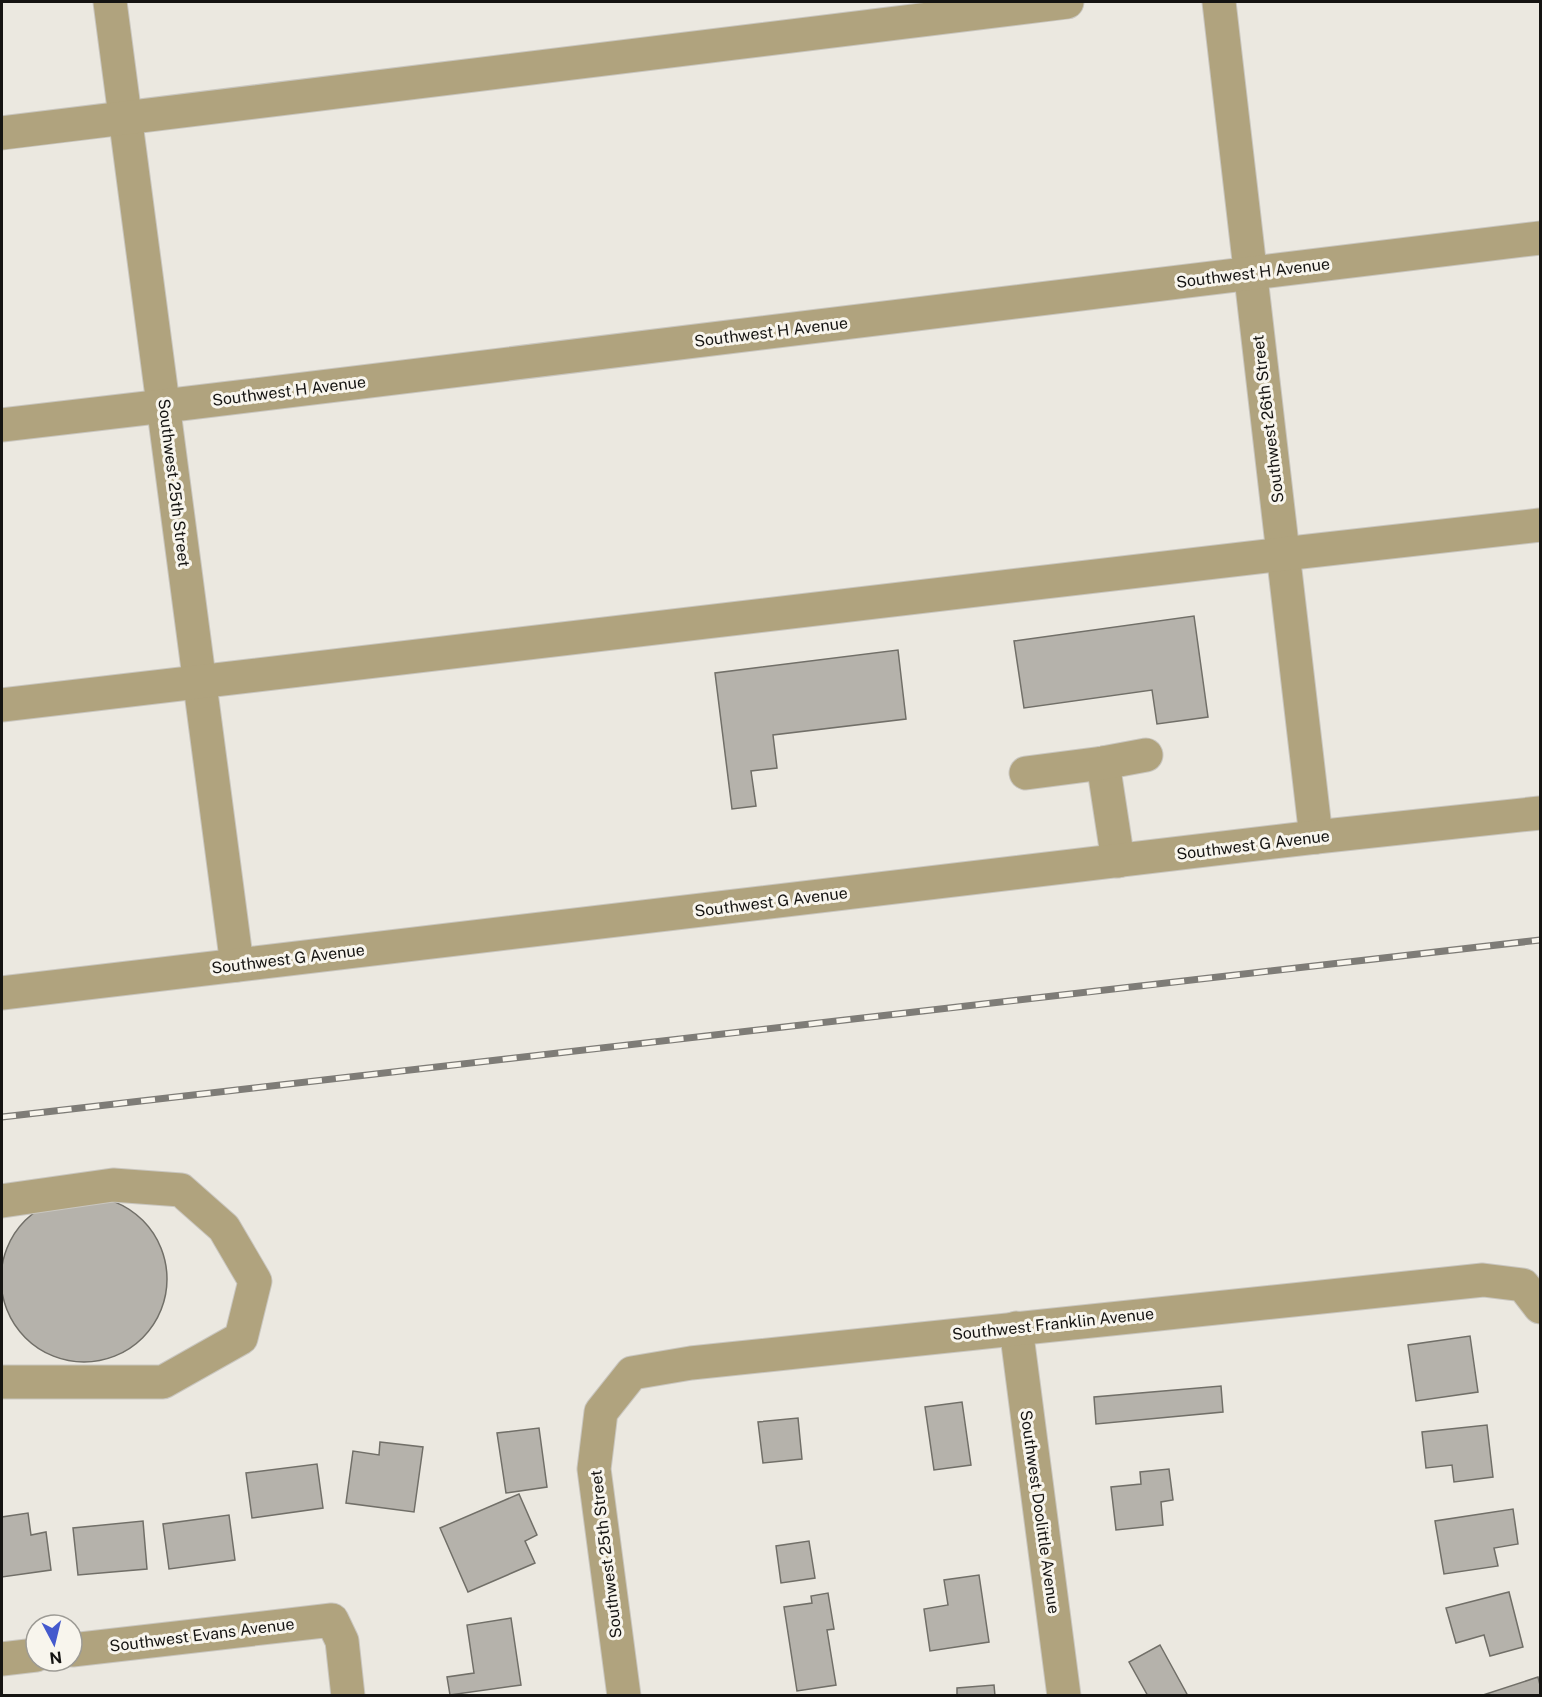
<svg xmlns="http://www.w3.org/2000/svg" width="1542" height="1697" font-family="'Public Sans',sans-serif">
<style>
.building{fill:#b5b2ab;stroke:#716f68;stroke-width:1.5}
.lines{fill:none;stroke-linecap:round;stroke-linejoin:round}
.minor-casing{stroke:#c9c6bf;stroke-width:35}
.minor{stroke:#b0a37e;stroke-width:33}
.rail-casing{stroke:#7e7c77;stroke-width:7}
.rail{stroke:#f8f5ed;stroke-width:4.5;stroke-dasharray:14;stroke-linecap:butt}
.labels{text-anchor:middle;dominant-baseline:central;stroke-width:6;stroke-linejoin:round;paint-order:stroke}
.street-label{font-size:16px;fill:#151412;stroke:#f8f5ed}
</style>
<rect width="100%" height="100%" fill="#ebe8e0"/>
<g class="building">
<polygon points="1194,616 1208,717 1157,724 1152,690 1024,708 1014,641"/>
<polygon points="898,650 906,719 773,735 777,768 751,771 756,806 732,809 715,673"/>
<circle cx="84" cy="1279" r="83"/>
<polygon points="1470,1336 1478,1392 1416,1401 1408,1345"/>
<polygon points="1221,1386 1223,1412 1096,1424 1094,1397"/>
<polygon points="962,1402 971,1465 934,1470 925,1407"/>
<polygon points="798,1418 802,1459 763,1463 758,1422"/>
<polygon points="1487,1425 1493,1477 1454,1482 1452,1465 1426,1468 1422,1432"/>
<polygon points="539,1428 547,1487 506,1493 497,1433"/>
<polygon points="380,1442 423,1447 414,1512 346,1503 353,1451 379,1455"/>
<polygon points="317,1464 323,1508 252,1518 246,1473"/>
<polygon points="1169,1469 1173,1500 1161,1502 1163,1525 1116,1530 1111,1487 1141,1484 1140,1472"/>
<polygon points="519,1494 537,1535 525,1541 535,1563 468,1592 440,1528"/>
<polygon points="1513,1509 1518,1544 1494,1548 1498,1566 1444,1574 1435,1521"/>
<polygon points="28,1513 31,1535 46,1532 51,1570 2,1577 2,1517"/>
<polygon points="229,1515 235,1560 169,1569 163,1524"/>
<polygon points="143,1521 147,1569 78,1575 73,1528"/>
<polygon points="809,1541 815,1578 781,1583 776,1546"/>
<polygon points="979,1575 989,1642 930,1651 924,1609 948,1605 944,1580"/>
<polygon points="1509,1592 1523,1647 1490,1656 1484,1635 1456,1643 1446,1608"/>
<polygon points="828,1593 834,1629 827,1630 836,1685 797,1691 784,1607 812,1603 811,1596"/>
<polygon points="511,1618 521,1685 450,1695 447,1677 474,1673 467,1625"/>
<polygon points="1160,1645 1188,1696 1148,1696 1129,1662"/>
<polygon points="1538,1677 1540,1685 1540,1696 1480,1696"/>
<polygon points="994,1685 995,1696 957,1696 957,1688"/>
</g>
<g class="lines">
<g class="minor-casing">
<g id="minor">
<polyline points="110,2 237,965"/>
<polyline points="1219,2 1316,837"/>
<polyline points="2,133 1067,2"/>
<polyline points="2,425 164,406 1540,238"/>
<polyline points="2,705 1283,554 1540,525"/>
<polyline points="1103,763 1118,861"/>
<polyline points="1026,773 1103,763 1146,755"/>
<polyline points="2,993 1316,837 1540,813"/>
<polyline points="2,1201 113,1185 181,1190 224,1228 255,1281 241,1338 163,1382 2,1382"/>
<polyline points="1016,1328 1064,1696"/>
<polyline points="72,1650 332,1620 342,1641 348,1696"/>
<polyline points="2,1659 36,1655"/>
<polyline points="624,1696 594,1469 601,1412 632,1373 691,1363 1483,1280 1523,1285 1540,1307"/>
</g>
</g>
<use href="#minor" class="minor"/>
<g class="rail-casing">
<polyline id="rail" points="2,1117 1540,940"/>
</g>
<use href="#rail" class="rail"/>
</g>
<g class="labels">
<g class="street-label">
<text transform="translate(1253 273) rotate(-7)">Southwest H Avenue</text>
<text transform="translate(771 332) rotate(-7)">Southwest H Avenue</text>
<text transform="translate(289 391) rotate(-7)">Southwest H Avenue</text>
<text transform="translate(1268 419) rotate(-97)">Southwest 26th Street</text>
<text transform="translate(174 483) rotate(83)">Southwest 25th Street</text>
<text transform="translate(1253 845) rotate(-7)">Southwest G Avenue</text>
<text transform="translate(771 902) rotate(-7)">Southwest G Avenue</text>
<text transform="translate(288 959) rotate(-7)">Southwest G Avenue</text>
<text transform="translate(1053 1324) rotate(-6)">Southwest Franklin Avenue</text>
<text transform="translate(1040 1512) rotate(82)">Southwest Doolittle Avenue</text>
<text transform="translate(606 1554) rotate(-97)">Southwest 25th Street</text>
<text transform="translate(202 1635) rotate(-7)">Southwest Evans Avenue</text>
</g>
</g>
<rect width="1542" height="1697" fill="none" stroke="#151412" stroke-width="6"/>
<g transform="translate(54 1643) rotate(173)"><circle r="28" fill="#f8f5ed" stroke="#9d9b95" stroke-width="1.5"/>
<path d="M0-4.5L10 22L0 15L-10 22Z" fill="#4459cd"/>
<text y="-9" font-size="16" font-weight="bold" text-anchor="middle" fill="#151412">N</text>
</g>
</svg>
